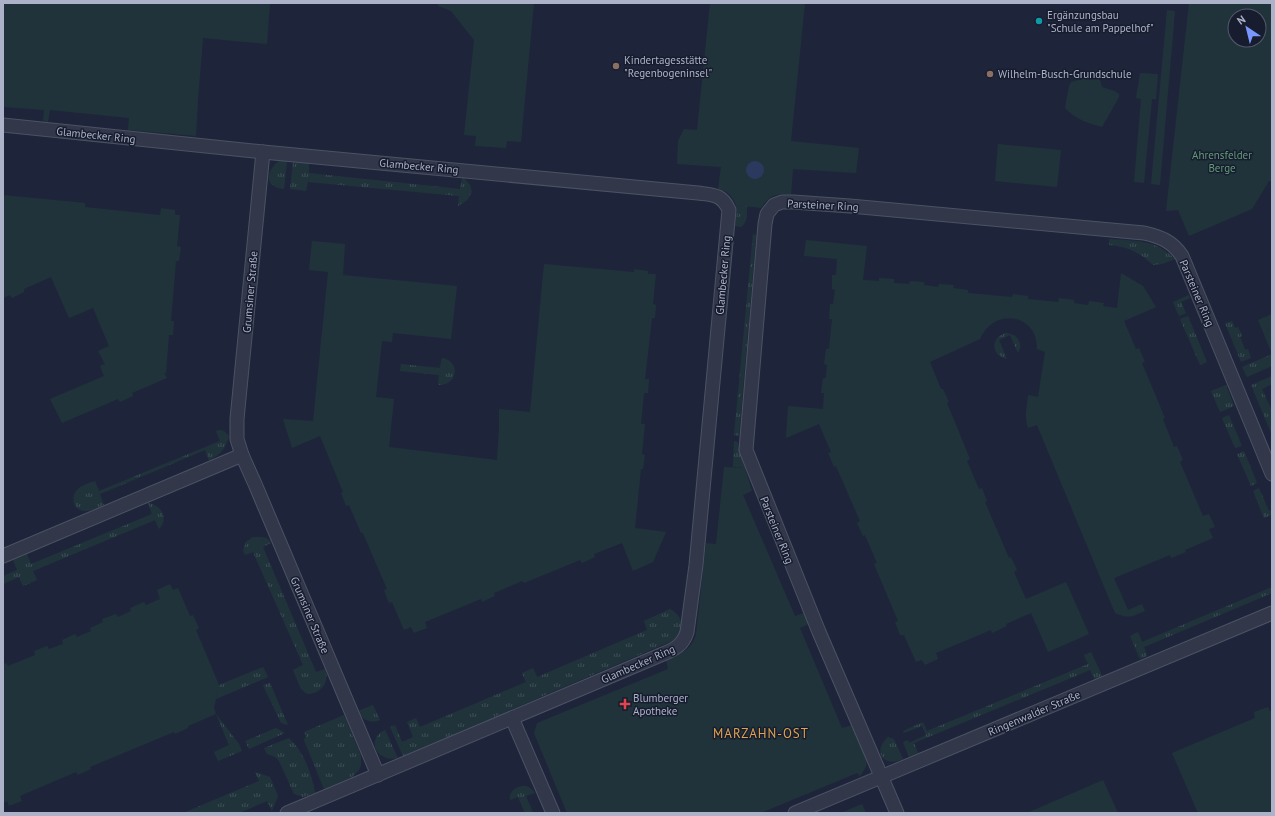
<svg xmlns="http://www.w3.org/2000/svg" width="1275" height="816" font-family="'PT Sans',sans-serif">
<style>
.grass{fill:url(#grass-tufts)}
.park{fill:#20333b;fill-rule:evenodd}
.water{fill:#2c395f}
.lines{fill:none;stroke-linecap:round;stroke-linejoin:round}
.minor-casing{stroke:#4c5265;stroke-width:15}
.minor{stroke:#32384a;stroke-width:13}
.culture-dot{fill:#0f9aa8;stroke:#171d2e;stroke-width:1.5}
.education-dot{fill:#8d6e63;stroke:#171d2e;stroke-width:1.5}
.health-dot{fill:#e0444e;stroke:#171d2e;stroke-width:1.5}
.labels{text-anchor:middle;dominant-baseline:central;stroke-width:3;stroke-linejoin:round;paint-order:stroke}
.poi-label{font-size:11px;fill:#acb2c7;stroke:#171d2e;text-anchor:start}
.street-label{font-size:11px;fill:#acb2c7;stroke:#171d2e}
.park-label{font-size:11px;fill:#619a77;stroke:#171d2e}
.quarter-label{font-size:13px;letter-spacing:1px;fill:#dfa44f;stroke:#171d2e}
</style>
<defs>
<pattern id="grass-tufts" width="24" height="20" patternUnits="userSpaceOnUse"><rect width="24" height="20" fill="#20333b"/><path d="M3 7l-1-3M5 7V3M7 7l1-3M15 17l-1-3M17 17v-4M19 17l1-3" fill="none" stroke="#3e4e56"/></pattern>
</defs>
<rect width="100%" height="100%" fill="#1e253a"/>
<g class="grass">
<path d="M279 161H287L284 189C264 187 265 172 279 161Z"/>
<polygon points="293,162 309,163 309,173 460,189 462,178 464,178 470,185 472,192 467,200 458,206 459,196 308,182 306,191 290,189"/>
<path d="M736 205 747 206C747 214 748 222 741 227L735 226 737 211Z"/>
<polygon points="753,234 756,235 739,436 734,435"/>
<path d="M1109 239C1135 241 1155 239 1175 259L1162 264 1153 265C1139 252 1129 247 1109 245Z"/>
<polygon points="1189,295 1190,298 1181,302 1186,313 1179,316 1173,302"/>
<polygon points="1188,316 1207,362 1200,365 1180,319"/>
<polygon points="1232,321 1235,328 1238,327 1242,336 1240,337 1245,350 1248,349 1251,358 1241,362 1225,323"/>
<path d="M1005 333C1016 333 1024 342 1018 353L1010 335 999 340 1007 359C991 354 990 339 1005 333Z"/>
<polygon points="1272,354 1272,366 1247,377 1242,367"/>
<path d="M442 358C461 361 458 386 438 385L439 375 400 371 401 364 440 368Z"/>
<polygon points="1272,376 1272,384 1262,389 1272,411 1272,435 1251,385"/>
<polygon points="1226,385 1234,406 1220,412 1211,391"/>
<polygon points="1229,415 1242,446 1235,448 1222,418"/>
<path d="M220 430 224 431 229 436C225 450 221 453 209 461L205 450 100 494 104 505C99 507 92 511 86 511 74 511 70 498 77 490 82 485 89 483 95 481L99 491 220 441 216 431Z"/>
<polygon points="734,441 738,442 740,454 745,468 733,467"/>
<polygon points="1244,451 1257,483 1251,486 1237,454"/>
<polygon points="1259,488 1269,511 1272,510 1272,515 1264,518 1253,491"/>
<path d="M148 503C162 505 169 519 159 529L155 520 33 571 37 580 23 586 19 577 3 584V576L17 570 13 560 27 554 31 564 152 514Z"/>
<path d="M253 537C260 537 268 536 271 543L263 547 316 672 325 669C330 682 321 694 307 694L301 689 293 670 303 665 253 552 245 555 243 550 246 542Z"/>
<polygon points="1272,587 1272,593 1144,647 1147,656 1140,659 1130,636 1138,632 1142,642"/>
<path d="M670 609C682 615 687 630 674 640L403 756 390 727 395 725 402 742 413 737 407 722 416 718 420 727 526 682 522 673 533 668 537 677 647 630 644 621Z"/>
<polygon points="1091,652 1104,680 1096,683 1090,670 914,743 918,753 909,757 903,742 908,740 909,743 926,735 922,726 904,733 903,731 923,722 927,731 1088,664 1084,655"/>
<polygon points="263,667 268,677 216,699 219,685"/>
<polygon points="270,683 288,725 281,723 263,685"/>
<path d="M373 705 380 720C370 724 362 720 358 711Z"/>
<polygon points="216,714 239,744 242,751 218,761 214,752 229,745"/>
<polygon points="344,715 361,756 361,765 359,770 352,777 324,789 304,740 306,736 304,732"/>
<polygon points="276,728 285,733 249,749 245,741"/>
<path d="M385 730 398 758C377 763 365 739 385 730Z"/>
<path d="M888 737 894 739 903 759C883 768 872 752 888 737Z"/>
<path d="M289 738C292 742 297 746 299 750 307 762 313 779 315 793L303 797 294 794 279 761C276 756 272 756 267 754L264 748Z"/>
<polygon points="255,772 270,777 278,796 272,811 267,801 239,813 183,813 259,781"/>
<path d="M523 786C529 786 531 788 535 793L526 796 533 813H525L518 797 510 800C509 792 515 787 523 786Z"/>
<polygon points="862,804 866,813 841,813"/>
</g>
<g class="park">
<polygon points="3,3 270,3 267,44 203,38 198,99 196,136 128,130 129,118 50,110 48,122 43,121 44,110 4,107 3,113"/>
<polygon points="438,3 534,3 521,142 507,141 506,148 475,146 476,136 464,135 474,40 451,11 438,6"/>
<path d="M710 3H805L791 141 859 148 856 173 793 169 791 195C775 193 770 195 761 208L736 205C732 196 728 191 718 189L721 167 677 164 678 141 684 129 697 130Z"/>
<path d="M1189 3H1272V181H1269L1252 209 1189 236 1178 210 1166 211ZM1235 16H1259V40H1235Z"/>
<polygon points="1167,10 1175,11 1160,185 1151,184"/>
<polygon points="1140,73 1158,74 1156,99 1152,99 1144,183 1134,182 1141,99 1136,98"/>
<path d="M1095 76 1100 80 1102 87 1115 91 1119 94V97L1102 127C1088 123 1075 119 1065 108L1069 86 1071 82Z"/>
<polygon points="998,144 1061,150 1057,187 995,181"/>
<polygon points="3,195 85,203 85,207 160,215 161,208 175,210 175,215 180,215 177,246 181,247 179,261 176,261 171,321 174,321 173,335 169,335 166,373 164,373 167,378 132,393 133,396 120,402 118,399 62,423 50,399 104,376 100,366 105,364 98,351 109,346 93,308 69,318 51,277 24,289 24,292 12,298 10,295 3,298"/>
<path d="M806 240 867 246 863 280 879 281V278L894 279V283L909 284 910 281 924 282V285L938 287 939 284 954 285 953 288 968 290V293L1012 297 1013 294 1028 296V299L1058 302 1059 298 1074 300V303L1088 305 1089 301 1104 303 1103 306 1117 308 1121 273 1143 286 1156 307 1124 321 1136 349 1139 348 1145 362 1142 363 1165 418 1163 419 1174 447 1177 446 1183 460 1180 462 1203 516 1209 514 1215 527 1209 529 1213 538 1185 550 1186 552 1171 558 1170 555 1114 578 1128 610 1142 604 1145 611C1131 617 1130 619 1115 613L1037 425 1028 428C1024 417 1027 407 1028 395L1038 397 1045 352 1037 349C1038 313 993 307 980 339L930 362 941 389H943L949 402 947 403 970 459 967 461 979 489 982 488 987 501 985 502 1009 558 1011 557 1017 570 1014 572 1026 599 1066 582 1089 634 1048 652 1031 613 1006 624 1007 626 992 633 991 630 936 653 938 659 925 665 922 660 916 662 904 635H900L895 622 898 621 874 564 877 563 865 535 863 536 857 523 860 521 836 466 834 467 828 453 831 452 819 424 786 438 788 406 823 409 824 393H821L823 378H826L827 365 824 364 826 349H829L832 319H829L830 304H833L835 290 832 289V275H836L837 259 804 256Z"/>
<polygon points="312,241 345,244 343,275 457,286 451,339 393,333 392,342 382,341 376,397 394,399 389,447 497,460 499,428 499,409 530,412 544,264 634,272 634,269 648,271 648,274 656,274 653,304 656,305 655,318 652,318 645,379 649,379 648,393 644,393 641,424 645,424 642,454 645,455 643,469 641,469 635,528 666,532 653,562 633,571 622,543 594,554 595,557 582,563 580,560 524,583 522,581 494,593 495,596 482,602 481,599 425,622 427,628 414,633 411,627 404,630 392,602 389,603 384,590 387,589 363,533 361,533 349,505 346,506 341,493 343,492 320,436 292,448 283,419 313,421 328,272 309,270"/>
<polygon points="1272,314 1272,354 1258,320"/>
<path d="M724 467 745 468 752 491 743 495 795 616 804 613 809 624 800 628 842 728 852 725 867 761 866 767 860 776 857 773 761 813H567L534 733 537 723 668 669 666 660C680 654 692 650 696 634L706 543 716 544Z"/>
<polygon points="170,584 173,590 178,588 190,616 193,615 199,628 196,630 219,685 214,708 216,714 188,726 188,728 175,734 174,732 90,767 91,769 78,775 76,772 20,796 22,801 9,806 7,801 3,803 3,664 6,663 8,666 35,655 34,651 47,646 49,649 63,644 62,640 75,634 77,637 91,631 90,628 103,622 102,619 116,614 118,617 131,611 130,608 144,602 146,605 160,599 157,590"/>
<polygon points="1268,707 1270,711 1272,711 1272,813 1198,813 1172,753 1255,718 1254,712"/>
<polygon points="1103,780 1118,813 1027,813"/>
</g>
<circle class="water" cx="755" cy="170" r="9"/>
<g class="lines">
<g class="minor-casing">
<g id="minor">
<path d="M3 125 263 152 698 193C713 195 722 194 729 210L696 565 687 632C683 645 675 649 663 654L287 813"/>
<polyline points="263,152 237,419 237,439 242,455 255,484 378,775"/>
<polyline points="3,556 242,455"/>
<polyline points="512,718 553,813"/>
<polyline points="795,813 1272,613"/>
<path d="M897 813 819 632 746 450 765 224 767 214 774 205 782 202H793L850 206 1144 233C1161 237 1172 241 1182 256L1272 474"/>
</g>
</g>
<use href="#minor" class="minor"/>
</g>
<circle class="culture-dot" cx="1039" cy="21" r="4"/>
<g class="education-dot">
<circle cx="616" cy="66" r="4"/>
<circle cx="990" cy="74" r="4"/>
</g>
<path class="health-dot" d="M623 698h4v4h4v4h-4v4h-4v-4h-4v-4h4z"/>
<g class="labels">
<g class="poi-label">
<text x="1047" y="15">Ergänzungsbau<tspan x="1047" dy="13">"Schule am Pappelhof"</tspan></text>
<text x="624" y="60">Kindertagesstätte<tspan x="624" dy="13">"Regenbogeninsel"</tspan></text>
<text x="998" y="74">Wilhelm-Busch-Grundschule</text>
<text x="633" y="698">Blumberger<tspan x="633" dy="13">Apotheke</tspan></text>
</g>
<g class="street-label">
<text transform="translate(96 135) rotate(6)">Glambecker Ring</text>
<text transform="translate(419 166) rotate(5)">Glambecker Ring</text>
<text transform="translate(823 205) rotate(3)">Parsteiner Ring</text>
<text transform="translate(723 275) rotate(-85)">Glambecker Ring</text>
<text transform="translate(250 292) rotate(-85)">Grumsiner Straße</text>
<text transform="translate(1197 293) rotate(67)">Parsteiner Ring</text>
<text transform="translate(777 530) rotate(68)">Parsteiner Ring</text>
<text transform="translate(310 615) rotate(67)">Grumsiner Straße</text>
<text transform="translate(638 664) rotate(-24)">Glambecker Ring</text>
<text transform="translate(1034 713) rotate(-23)">Ringenwalder Straße</text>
</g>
<g class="park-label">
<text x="1222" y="155">Ahrensfelder<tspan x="1222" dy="13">Berge</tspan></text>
</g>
<g class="quarter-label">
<text x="761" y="733">MARZAHN-OST</text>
</g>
</g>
<rect width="1275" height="816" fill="none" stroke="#acb2c7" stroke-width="8"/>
<g transform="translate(1247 28) rotate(325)"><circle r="19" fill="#171d2e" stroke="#53596b"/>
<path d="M0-3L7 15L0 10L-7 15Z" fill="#7997ff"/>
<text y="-6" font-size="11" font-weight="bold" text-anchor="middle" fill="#acb2c7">N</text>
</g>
</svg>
